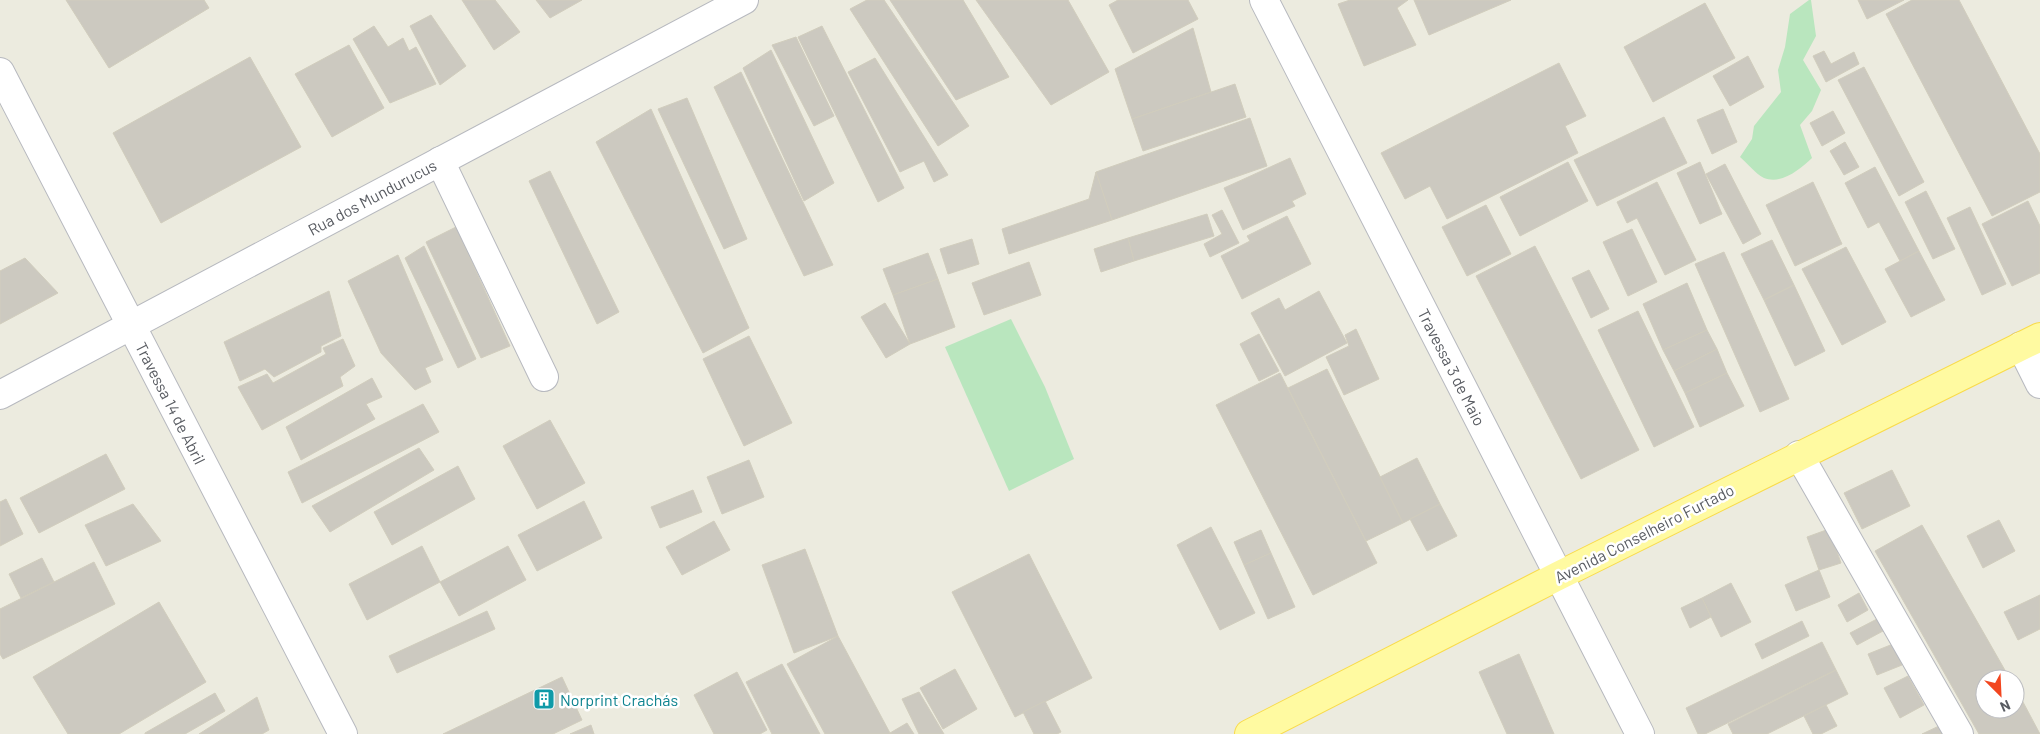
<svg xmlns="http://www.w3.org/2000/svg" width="2040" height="734" font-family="Barlow,sans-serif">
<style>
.green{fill:#b9e6be}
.building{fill:#ccc9c0;stroke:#d1cdbd}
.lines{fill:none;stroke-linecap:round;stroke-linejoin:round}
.minor-casing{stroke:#b7b9bf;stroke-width:30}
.major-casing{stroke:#f9db4b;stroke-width:30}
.minor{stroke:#fff;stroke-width:28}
.major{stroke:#fffaa1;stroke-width:28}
.labels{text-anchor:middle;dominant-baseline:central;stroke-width:5;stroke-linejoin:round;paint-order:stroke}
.street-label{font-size:16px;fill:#585b61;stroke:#fff}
.culture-label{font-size:16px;fill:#0d838f;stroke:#fff;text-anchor:start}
</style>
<rect width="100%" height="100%" fill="#ecebdf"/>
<g class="green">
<path d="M1809 0H1811L1816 36 1803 60 1821 90 1812 111 1800 125 1812 158C1800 169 1782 185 1764 178 1756 174 1747 163 1740 157L1752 139 1754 126 1781 92 1778 70 1785 47 1790 14Z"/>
<polygon points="1011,319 1045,387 1074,459 1009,491 945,347"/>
</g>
<g class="building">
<polygon points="66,0 204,0 209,8 109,68"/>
<polygon points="462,0 495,0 520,32 494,50"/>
<polygon points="536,0 582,0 550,18"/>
<polygon points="867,0 884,0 969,126 938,146 850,9"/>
<polygon points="890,0 963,0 1009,77 956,100"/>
<polygon points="976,0 1068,0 1109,72 1051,105"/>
<polygon points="1118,0 1188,0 1198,19 1133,53 1109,5"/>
<polygon points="1350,0 1408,0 1397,8 1416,45 1364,66 1338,4"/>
<polygon points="1414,0 1511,0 1429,35"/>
<polygon points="1858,0 1904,0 1867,19"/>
<polygon points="1912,0 1959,0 2040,154 2040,192 1992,216 1886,14"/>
<polygon points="1705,3 1735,58 1653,102 1624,47"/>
<polygon points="431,15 466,66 440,85 410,26"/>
<polygon points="374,26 388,47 403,38 409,51 416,47 436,84 390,103 353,39"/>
<polygon points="822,26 904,188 878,202 798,37"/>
<polygon points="1193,28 1211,92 1132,119 1115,69"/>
<polygon points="796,37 834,116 814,126 772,45"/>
<polygon points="349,45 384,108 332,137 295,74"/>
<polygon points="771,50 834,183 804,201 743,68"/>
<polygon points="1824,51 1831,64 1854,52 1859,64 1826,82 1813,56"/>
<polygon points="1748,56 1764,87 1730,106 1713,76"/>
<polygon points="250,57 301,147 161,223 113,133"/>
<polygon points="875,58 948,175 934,182 924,161 900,172 848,72"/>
<polygon points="1559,63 1586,116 1565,126 1578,153 1447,219 1430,186 1405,199 1381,153"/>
<polygon points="1864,67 1924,182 1899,196 1838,80"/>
<polygon points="741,72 833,265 804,276 714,87"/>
<polygon points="1235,84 1246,117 1143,151 1132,119"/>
<polygon points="687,98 747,239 724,249 658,109"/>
<polygon points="651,109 749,328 703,353 596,142"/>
<polygon points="1723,109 1737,142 1712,154 1697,120"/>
<polygon points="1833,111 1845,133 1822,146 1810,123"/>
<polygon points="1664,117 1687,163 1597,206 1574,160"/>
<polygon points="1250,118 1267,166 1112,220 1096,172"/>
<polygon points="1845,142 1859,167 1844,175 1830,151"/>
<polygon points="1290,158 1306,194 1292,201 1295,206 1243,230 1224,188"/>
<polygon points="1568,162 1588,201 1520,236 1500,197"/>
<polygon points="1700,162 1722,214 1700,224 1677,173"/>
<polygon points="1725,164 1761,234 1743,244 1706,174"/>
<polygon points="1875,167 1919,251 1900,261 1879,222 1868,228 1845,183"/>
<polygon points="550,171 619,312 597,324 529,181"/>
<polygon points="1096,172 1112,220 1009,254 1002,229 1089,199"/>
<polygon points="1657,182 1696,260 1665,275 1637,218 1627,223 1617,202"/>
<polygon points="1813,182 1842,244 1795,266 1766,205"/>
<polygon points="1926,191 1955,249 1933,259 1905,202"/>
<polygon points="2028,201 2040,226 2040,273 2012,286 1982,224"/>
<polygon points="1486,205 1511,254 1467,276 1442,227"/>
<polygon points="1970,207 2006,284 1982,295 1947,218"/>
<polygon points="1222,210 1239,243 1210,257 1204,244 1222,234 1212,215"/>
<polygon points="1207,214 1214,236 1134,261 1128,238"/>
<polygon points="1287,216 1311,264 1242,299 1221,256 1250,241 1247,236"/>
<polygon points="456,227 510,346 481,358 426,242"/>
<polygon points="1632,229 1657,282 1628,296 1603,242"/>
<polygon points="1128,238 1134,261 1101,272 1094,249"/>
<polygon points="972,239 979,264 948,274 940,249"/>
<polygon points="1772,240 1794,285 1764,300 1741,254"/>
<polygon points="424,246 476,359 458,368 405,258"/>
<polygon points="1535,246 1639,450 1581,479 1476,276"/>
<polygon points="1846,247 1886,322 1842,345 1802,269"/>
<polygon points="1919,251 1945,300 1911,317 1885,269"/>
<polygon points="1724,252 1789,399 1760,412 1695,264"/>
<polygon points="928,253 938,279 893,295 883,269"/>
<polygon points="398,255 443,360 425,368 431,382 415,390 381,353 348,281"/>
<polygon points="25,258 58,293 0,324 0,271"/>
<polygon points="1029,262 1041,295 984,315 972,283"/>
<polygon points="1589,270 1609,309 1591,318 1572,278"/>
<polygon points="938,279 955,327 910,344 893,295"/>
<polygon points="1687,283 1707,330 1663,350 1643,304"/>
<polygon points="1794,285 1825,351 1795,366 1764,300"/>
<polygon points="329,291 341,336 321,346 321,352 274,377 265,369 240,381 224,342"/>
<polygon points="1319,291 1347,343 1285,376 1251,313 1279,298 1285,310"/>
<polygon points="885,303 910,344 886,358 861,317"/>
<polygon points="1638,311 1694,427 1654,447 1598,330"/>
<polygon points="1356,329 1379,379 1344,395 1326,357 1349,346 1345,335"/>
<polygon points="1707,330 1717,349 1674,371 1663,350"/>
<polygon points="1259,334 1279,371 1259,381 1240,344"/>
<polygon points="749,336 792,423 744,446 703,359"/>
<polygon points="343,339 355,366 340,377 343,386 262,430 238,387 267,374 273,383 326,354 323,348"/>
<polygon points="1717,349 1727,373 1685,393 1674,371"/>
<polygon points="1327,369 1403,523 1366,541 1288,388"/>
<polygon points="1280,373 1377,563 1313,595 1216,405"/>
<polygon points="1727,373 1744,406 1700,427 1685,393"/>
<polygon points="372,378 382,397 366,404 375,419 301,460 286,427"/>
<polygon points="423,404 439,432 302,503 288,472"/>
<polygon points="550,420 585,483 537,509 503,446"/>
<polygon points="419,448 434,470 330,532 312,506"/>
<polygon points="106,454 125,489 39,533 20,498"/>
<polygon points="1417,458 1440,504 1403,523 1380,477"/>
<polygon points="749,460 764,497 722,514 707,477"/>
<polygon points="458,466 475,499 392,545 374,512"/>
<polygon points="1892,470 1910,506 1862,529 1844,493"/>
<polygon points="693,490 702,512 660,528 651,507"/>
<polygon points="6,499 23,534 0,546 0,502"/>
<polygon points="584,501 602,538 537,571 518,535"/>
<polygon points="133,504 161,541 106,566 85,525"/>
<polygon points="1440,504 1457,536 1427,551 1410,519"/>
<polygon points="1999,520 2015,551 1983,568 1967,536"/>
<polygon points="714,521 730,550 682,575 666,547"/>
<polygon points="1922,525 2010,679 1985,679 1985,709 2015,709 2015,687 2040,734 1979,734 1875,551"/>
<polygon points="1211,527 1255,613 1220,630 1177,545"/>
<polygon points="1829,529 1841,563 1819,570 1807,537"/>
<polygon points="1261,530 1271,553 1244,565 1234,542"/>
<polygon points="422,546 440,582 367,620 349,584"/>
<polygon points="508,546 526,580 459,616 440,582"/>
<polygon points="805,549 838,636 794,653 762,565"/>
<polygon points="1271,553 1295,607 1268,619 1244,565"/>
<polygon points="1029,554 1092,678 1015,717 952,592"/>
<polygon points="42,558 54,582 21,598 9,574"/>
<polygon points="94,562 115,604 3,659 0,654 0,609"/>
<polygon points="1819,570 1830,597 1796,611 1785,585"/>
<polygon points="1731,583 1751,622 1721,637 1702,598"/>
<polygon points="1859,593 1868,610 1847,622 1838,605"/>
<polygon points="2040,595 2040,629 2018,640 2004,612"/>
<polygon points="1702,598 1711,617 1690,628 1681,608"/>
<polygon points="159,602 206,682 119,734 68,734 33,677"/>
<polygon points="487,611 495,629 397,673 389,656"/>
<polygon points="1877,619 1883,631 1857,645 1850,633"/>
<polygon points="1802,621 1809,636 1762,659 1755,644"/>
<polygon points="838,636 890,733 890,734 825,734 787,664"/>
<polygon points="1822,642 1836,670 1705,734 1698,734 1686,708"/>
<polygon points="1893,644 1902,665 1877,675 1868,654"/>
<polygon points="1519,654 1554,734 1507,734 1479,672"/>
<polygon points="782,664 820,734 772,734 746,682"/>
<polygon points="955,669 977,709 943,729 920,688"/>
<polygon points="1836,670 1848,694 1767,734 1733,734 1728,724"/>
<polygon points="737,672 767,730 760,734 714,734 694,695"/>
<polygon points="1908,676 1924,705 1900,718 1884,688"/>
<polygon points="562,677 582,720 553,734 443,734"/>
<polygon points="919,692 944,734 919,734 902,699"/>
<polygon points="215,693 225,711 185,734 145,734 145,733"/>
<polygon points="257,697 269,730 262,734 199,734"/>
<polygon points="1045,701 1061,732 1057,734 1034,734 1023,712"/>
<polygon points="1826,705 1837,726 1821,734 1813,734 1804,716"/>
<polygon points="907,723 914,734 890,734 890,733"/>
<polygon points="591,725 594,734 570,734"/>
<polygon points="1939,726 1943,734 1922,734"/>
</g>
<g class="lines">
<g class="minor-casing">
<g id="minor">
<polyline points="1264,0 1640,734"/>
<polyline points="0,72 343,734"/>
<polyline points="440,161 544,377"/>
<polyline points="2021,346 2040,384"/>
<polyline points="0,395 744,0"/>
<polyline points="1799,455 1959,734"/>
</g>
</g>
<g class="major-casing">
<polyline id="major" points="1249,734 1558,576 2040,337"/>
</g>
<use href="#minor" class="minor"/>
<use href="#major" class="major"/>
</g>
<defs>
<g id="building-square" transform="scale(1.125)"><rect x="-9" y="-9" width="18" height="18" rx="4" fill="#0f9aa8" stroke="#fff"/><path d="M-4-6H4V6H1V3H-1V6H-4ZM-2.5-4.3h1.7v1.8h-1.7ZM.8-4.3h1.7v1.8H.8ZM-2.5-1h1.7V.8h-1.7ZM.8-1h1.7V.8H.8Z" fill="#fff"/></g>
</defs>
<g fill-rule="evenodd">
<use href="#building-square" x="544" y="699"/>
</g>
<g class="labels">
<g class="street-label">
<text transform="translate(372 197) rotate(-28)">Rua dos Mundurucus</text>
<text transform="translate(1452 367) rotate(63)">Travessa 3 de Maio</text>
<text transform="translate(171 403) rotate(63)">Travessa 14 de Abril</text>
<text transform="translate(1644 533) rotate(-27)">Avenida Conselheiro Furtado</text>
</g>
<g class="culture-label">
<text x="560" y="699">Norprint Crachás</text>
</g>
</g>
<g transform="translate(2000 694) rotate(156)"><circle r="24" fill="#ffffff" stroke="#bcbdc0"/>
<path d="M0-4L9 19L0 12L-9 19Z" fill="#f2461f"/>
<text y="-8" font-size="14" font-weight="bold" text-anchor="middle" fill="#585b61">N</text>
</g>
</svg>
